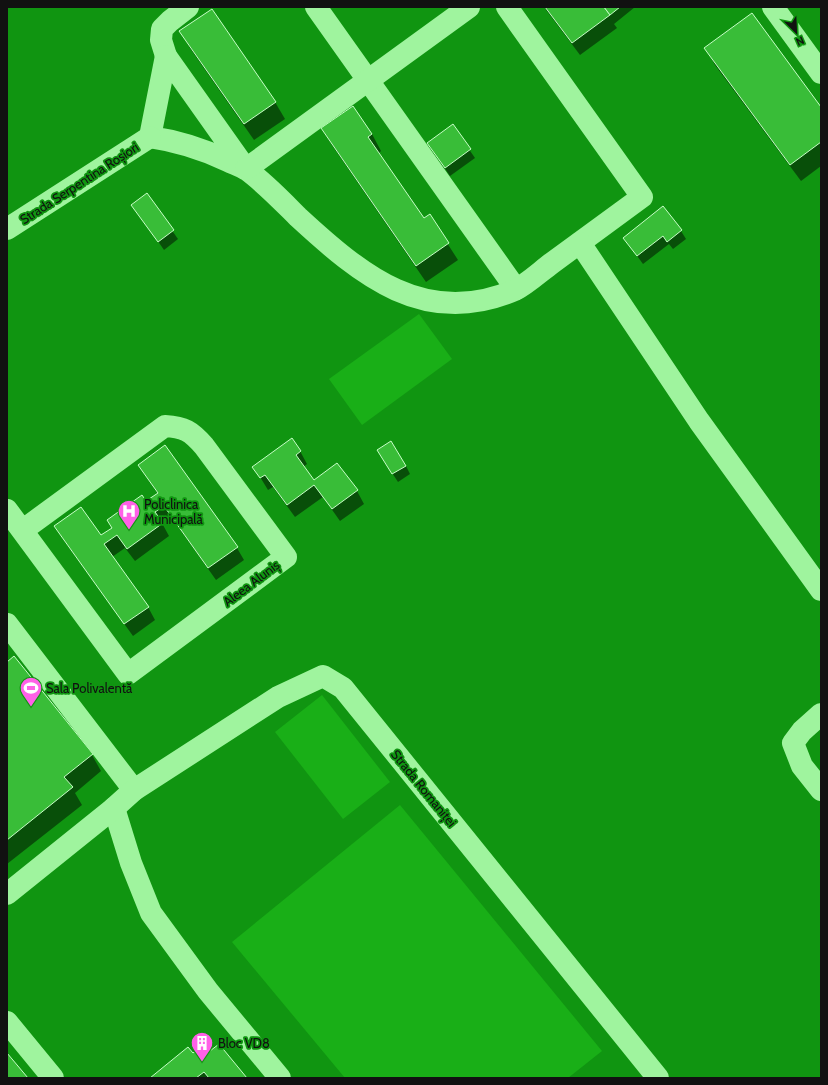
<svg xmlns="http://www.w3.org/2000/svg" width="828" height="1085" font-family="Cabin,sans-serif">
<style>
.green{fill:#19af17}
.shadow{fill:#0007}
.building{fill:#39bd38;stroke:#c6fec6}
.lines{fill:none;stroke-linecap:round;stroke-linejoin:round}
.minor{stroke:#9ff49e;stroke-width:22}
.labels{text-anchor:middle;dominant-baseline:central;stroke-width:3.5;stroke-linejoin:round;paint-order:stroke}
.street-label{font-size:13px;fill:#111;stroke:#109511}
.poi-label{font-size:13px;fill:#111;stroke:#109511;text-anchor:start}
</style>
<rect width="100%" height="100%" fill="#109511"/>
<g class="green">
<polygon points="419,314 452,359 362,425 329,379"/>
<polygon points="322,695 390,782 343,819 275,732"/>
<polygon points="400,805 602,1051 568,1078 345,1078 232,942"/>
</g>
<g class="shadow">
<polygon points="544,7 635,7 614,24 617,28 580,55"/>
<polygon points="181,31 275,102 285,119 254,140 190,48"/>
<polygon points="706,48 821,108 821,166 801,181 715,65"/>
<polygon points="453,126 475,158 450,176 428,143"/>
<polygon points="322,129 372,134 381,151 378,154 423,219 429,215 458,260 426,282 332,145"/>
<polygon points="147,195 178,239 164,250 133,205"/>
<polygon points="663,208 681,231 686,239 673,249 669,244 643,264 624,238"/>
<polygon points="300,451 307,464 303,467 314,481 337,464 357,491 364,504 340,521 323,497 295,517 273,487 268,490 254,467"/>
<polygon points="383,459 406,466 410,474 398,482"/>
<polygon points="139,465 237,548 244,560 216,580 172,518 163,525 169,536 135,561 125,548 112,557 148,607 155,620 133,636 63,539 56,526 101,537 113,528 158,494"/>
<polygon points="7,663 92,755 101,771 75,793 82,805 7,864"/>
<polygon points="210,1052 245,1078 152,1078 193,1055"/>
</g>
<g class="building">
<polygon points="545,7 604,7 610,15 572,43"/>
<polygon points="604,7 620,7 610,15"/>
<polygon points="212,9 276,102 244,124 179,31"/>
<polygon points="752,13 821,107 821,142 790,165 704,48"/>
<polygon points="353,106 372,134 368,137 424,218 430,214 449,243 416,266 321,128"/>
<polygon points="453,124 471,149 445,168 427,143"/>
<polygon points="147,193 174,230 158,242 131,205"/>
<polygon points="663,206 682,230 667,242 663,236 637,256 623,238"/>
<polygon points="292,438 301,451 296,455 314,480 337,463 358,490 332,509 314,485 287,505 265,475 260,478 252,467"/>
<polygon points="391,441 406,466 392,474 377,450"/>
<polygon points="165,445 238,547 208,568 164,506 155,512 163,523 127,549 117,535 104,544 149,607 124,624 54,526 81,507 101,535 112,528 107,520 142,495 146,501 158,493 138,465"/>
<polygon points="14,656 93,754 64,777 73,787 7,840 7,662"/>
<polygon points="204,1044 210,1051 219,1044 247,1078 209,1078 204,1072 196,1078 150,1078 188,1047 193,1053"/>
<polygon points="7,1053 28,1078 7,1078"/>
</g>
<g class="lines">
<g class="minor">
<polyline points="316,7 516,289"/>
<polyline points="773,7 821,73"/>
<polyline points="166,56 161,40 162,29 170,21 188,7"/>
<path d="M246 169 166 56 150 137C178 141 203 149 228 161 234 164 241 166 247 170 266 184 282 201 298 217 361 275 425 329 515 290 527 284 541 271 552 263 582 241 612 219 642 197L507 7"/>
<polyline points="246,169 469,7"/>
<polyline points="7,229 150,137"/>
<polyline points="580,243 699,421 821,590"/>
<path d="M7 510 128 674 286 557 204 446C191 431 184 427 165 426L23 530"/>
<polyline points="7,624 134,790"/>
<polyline points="821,714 802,731 793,743 802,766 821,790"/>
<polyline points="114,808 131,863 151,913 208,991 280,1078"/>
<polyline points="7,894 114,808 134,790 278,697 323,676 343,688 658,1078"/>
<polyline points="7,1022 53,1078"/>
</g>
</g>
<defs>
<g id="hospital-pin" transform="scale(1.15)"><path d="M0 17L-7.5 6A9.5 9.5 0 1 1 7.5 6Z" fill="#ff61e7" stroke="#109511"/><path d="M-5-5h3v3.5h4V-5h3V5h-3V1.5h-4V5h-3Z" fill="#fff"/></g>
<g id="stadium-pin" transform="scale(1.15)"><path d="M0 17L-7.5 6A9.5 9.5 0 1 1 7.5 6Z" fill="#ff61e7" stroke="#109511"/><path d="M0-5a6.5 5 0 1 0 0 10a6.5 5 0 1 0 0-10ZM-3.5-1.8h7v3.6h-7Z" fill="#fff"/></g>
<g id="building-pin" transform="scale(1.15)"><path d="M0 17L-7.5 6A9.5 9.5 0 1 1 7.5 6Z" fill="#ff61e7" stroke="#109511"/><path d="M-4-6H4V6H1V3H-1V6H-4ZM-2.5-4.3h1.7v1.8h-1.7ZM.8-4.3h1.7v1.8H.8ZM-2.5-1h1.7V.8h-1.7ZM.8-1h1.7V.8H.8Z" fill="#fff"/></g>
</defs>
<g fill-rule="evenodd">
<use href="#hospital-pin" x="129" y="511"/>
<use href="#stadium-pin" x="31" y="688"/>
<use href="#building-pin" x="202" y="1043"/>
</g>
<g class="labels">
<g class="street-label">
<text transform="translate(79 183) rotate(-33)">Strada Serpentina Roșiori</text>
<text transform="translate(251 583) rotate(-37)">Aleea Aluniș</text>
<text transform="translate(424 788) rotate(51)">Strada Romaniței</text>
</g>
<g class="poi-label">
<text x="144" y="504">Policlinica<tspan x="144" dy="15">Municipală</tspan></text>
<text x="46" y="688">Sala Polivalentă</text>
<text x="218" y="1043">Bloc VD8</text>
</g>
</g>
<rect width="828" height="1085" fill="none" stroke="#111111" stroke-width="16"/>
<g transform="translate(796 32) rotate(156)" stroke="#109511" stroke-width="3" paint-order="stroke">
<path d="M0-3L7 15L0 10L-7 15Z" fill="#111111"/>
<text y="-6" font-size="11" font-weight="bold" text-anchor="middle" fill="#111111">N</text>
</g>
</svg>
